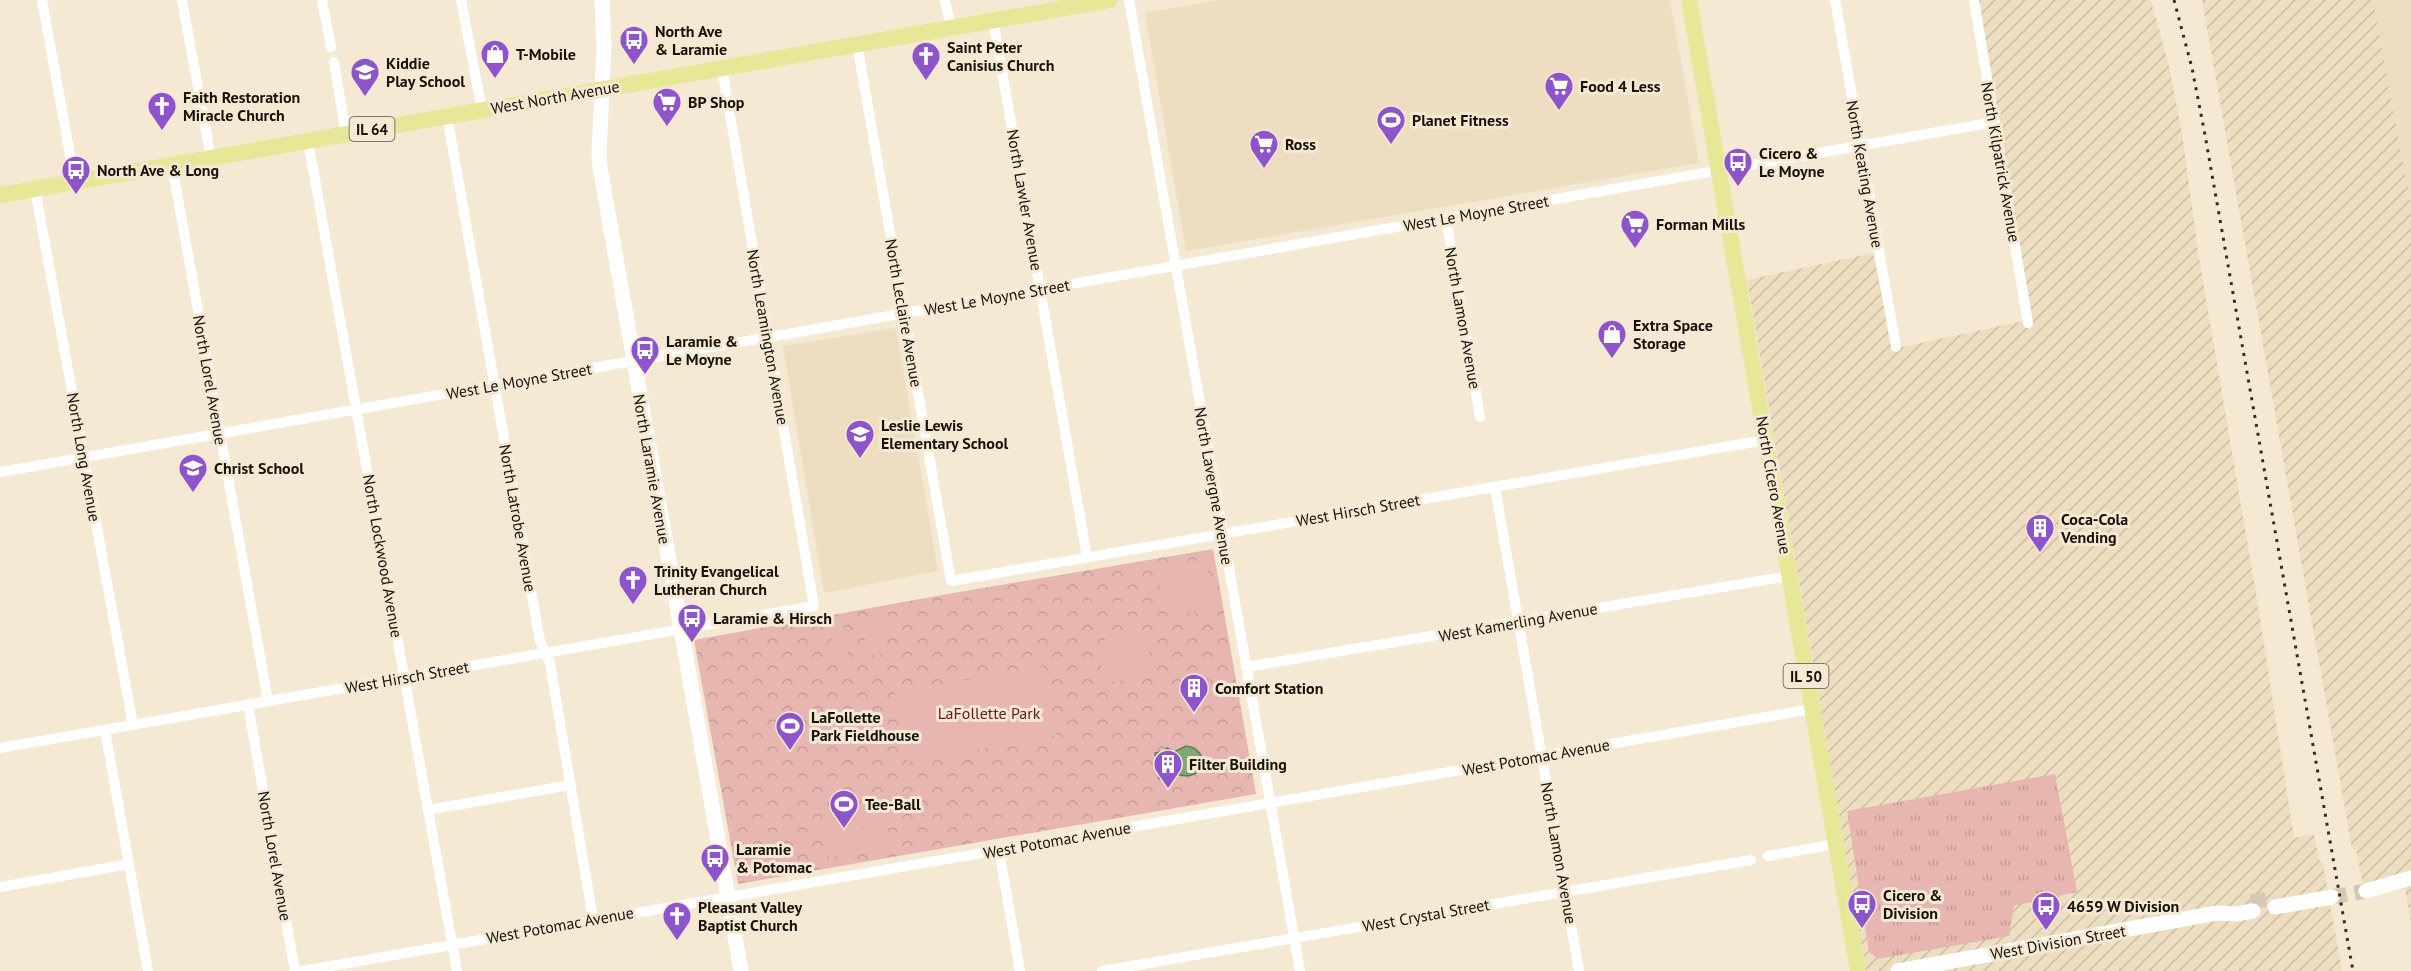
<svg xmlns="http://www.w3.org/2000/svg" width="2411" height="971" font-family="'PT Sans',sans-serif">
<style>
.built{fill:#edddc1}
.industrial{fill:url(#industrial-furrows)}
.grass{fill:url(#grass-tufts)}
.park{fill:url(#park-crowns)}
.garden{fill:#e7b6b0}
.water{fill:#81a774;stroke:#617b54;stroke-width:1.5}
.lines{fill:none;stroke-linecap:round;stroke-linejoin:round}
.secondary-tunnel{stroke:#d4c9b6;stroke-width:15;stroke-dasharray:15 8;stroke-linecap:butt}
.street{stroke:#fff;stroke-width:10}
.secondary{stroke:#fff;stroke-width:15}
.primary{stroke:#e6e797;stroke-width:16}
.rail{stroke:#322d23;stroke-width:3;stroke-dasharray:3 6;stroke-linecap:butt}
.labels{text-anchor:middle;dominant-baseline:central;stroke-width:6;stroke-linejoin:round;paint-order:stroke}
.shield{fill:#f5e9d4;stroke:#5a5347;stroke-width:1.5}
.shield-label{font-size:15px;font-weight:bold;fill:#17130b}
.poi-label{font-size:16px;font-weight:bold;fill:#17130b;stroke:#f5e9d4;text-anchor:start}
.street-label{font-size:16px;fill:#17130b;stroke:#f5e9d4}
.park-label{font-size:16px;fill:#681816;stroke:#f5e9d4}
</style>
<defs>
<pattern id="industrial-furrows" width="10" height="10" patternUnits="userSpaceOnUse" patternTransform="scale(1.5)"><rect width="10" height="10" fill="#edddc1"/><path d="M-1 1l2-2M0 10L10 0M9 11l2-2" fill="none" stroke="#cabda4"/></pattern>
<pattern id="grass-tufts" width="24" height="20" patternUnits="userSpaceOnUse" patternTransform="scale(1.5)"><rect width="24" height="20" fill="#e7b6b0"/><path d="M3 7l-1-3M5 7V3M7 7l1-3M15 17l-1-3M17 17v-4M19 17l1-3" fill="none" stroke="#c59c96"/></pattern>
<pattern id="park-crowns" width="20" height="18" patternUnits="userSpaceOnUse" patternTransform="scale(1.5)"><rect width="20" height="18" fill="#e7b6b0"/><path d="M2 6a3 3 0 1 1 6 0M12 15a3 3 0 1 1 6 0" fill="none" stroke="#c59c96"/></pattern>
</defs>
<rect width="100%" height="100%" fill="#f5e9d4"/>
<g class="built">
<polygon points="1220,0 1670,0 1699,163 1186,251 1145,13"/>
<polygon points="2373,0 2411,0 2411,207"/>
<polygon points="896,328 938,571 824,593 783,346"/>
</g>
<g class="industrial">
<polygon points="1978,0 2151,0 2169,66 2182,133 2199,258 2259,611 2294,838 2314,834 2319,860 2323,864 2342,971 1866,971 1747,280 1873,253 1893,349 2032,319"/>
<polygon points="2202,0 2373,0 2411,207 2411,923 2405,889 2365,895 2356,849 2352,849"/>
</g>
<polygon class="grass" points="2055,774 2077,892 2014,906 2009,936 1878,959 1869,952 1847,811"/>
<polygon class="park" points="1213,549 1256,794 738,884 694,640 942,595"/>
<g class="garden">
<path d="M1202 560 1207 564 1213 601C1200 620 1170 615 1162 594 1160 588 1160 581 1160 575L1168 565Z"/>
<polygon points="882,619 888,652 868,656 862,624"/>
<polygon points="843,625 850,664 837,666 830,627"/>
<path d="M1124 631C1148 633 1158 660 1142 678L1112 682 1103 677 1099 644 1111 635Z"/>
<polygon points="1044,666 1057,735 907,762 895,693"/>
<polygon points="858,803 866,851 829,857 822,809"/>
<polygon points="880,803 888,844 867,848 859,807"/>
</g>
<path class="water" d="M1186 746C1213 750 1204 784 1177 774L1173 780 1170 778 1159 779 1155 753 1165 751 1167 748 1174 752Z"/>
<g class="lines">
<g class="secondary-tunnel">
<polyline points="2332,897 2366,891"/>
<polyline points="2251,902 2274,898"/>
</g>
<g class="street">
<polyline points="42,0 75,182"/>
<polyline points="182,0 211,158"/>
<polyline points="322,0 331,47"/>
<polyline points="461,0 482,110"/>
<polyline points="945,0 951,28"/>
<polyline points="1129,0 1300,971"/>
<polyline points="1835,0 1896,347"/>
<polyline points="1974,0 2028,323"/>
<polyline points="993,20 1087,557"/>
<polyline points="857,44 951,581 1765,440"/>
<polyline points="334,62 346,134"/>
<polyline points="447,116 540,641 550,663 593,919"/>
<polyline points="308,141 457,971"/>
<polyline points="172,165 268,701"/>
<polyline points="35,189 133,725"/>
<polyline points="1446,218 1480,417"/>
<polyline points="0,472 1995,122"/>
<polyline points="1495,487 1579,971"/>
<polyline points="1246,667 1789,576"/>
<polyline points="248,705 295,971"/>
<polyline points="105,730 148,971"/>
<polyline points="0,748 814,606 722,68"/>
<polyline points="428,810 571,785"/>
<polyline points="999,850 1020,971"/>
<polyline points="1768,856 1836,844"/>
<polyline points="0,887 129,864"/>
<polyline points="302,971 1812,709"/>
<polyline points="1102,971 1751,860"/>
</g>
<g class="secondary">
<polyline points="602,0 604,46 599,154 600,167 741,971"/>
<polyline points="2366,891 2411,878"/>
<polyline points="2275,907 2332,897"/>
<polyline points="1898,971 2217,913 2236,914 2253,911"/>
</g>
<g class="primary">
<polyline points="1689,0 1858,971"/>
<polyline points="0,195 1110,0"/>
</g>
<polyline class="rail" points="2174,0 2192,68 2205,135 2353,971"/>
</g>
<defs>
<g id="bus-pin" transform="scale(1.5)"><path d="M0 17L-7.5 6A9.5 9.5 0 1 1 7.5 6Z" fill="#8e54cb" stroke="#f5e9d4"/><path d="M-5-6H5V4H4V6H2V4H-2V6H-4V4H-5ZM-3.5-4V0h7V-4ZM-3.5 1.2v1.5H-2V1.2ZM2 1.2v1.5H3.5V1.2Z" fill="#fff"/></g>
<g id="shop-pin" transform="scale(1.5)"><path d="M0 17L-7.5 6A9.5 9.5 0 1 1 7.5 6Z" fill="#8e54cb" stroke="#f5e9d4"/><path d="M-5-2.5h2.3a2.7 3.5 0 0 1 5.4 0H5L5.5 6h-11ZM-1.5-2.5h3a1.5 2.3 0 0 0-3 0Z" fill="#fff"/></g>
<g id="church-pin" transform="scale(1.5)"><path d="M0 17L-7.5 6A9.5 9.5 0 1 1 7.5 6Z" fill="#8e54cb" stroke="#f5e9d4"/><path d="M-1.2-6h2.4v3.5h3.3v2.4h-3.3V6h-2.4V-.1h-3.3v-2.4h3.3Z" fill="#fff"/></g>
<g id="school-pin" transform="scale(1.5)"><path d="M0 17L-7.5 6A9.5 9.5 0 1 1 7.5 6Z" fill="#8e54cb" stroke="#f5e9d4"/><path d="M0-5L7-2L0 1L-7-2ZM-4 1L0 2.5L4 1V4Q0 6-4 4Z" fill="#fff"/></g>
<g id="supermarket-pin" transform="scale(1.5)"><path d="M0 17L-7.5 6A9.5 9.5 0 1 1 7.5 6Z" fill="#8e54cb" stroke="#f5e9d4"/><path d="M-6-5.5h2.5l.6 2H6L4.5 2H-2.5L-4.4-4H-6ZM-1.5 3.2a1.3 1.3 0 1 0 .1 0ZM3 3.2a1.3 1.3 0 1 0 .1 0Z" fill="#fff"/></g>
<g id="stadium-pin" transform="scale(1.5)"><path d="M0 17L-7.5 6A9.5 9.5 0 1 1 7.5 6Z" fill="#8e54cb" stroke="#f5e9d4"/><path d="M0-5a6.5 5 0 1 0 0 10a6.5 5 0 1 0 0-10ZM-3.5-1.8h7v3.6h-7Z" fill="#fff"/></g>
<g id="building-pin" transform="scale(1.5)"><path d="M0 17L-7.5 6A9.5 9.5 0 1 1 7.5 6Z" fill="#8e54cb" stroke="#f5e9d4"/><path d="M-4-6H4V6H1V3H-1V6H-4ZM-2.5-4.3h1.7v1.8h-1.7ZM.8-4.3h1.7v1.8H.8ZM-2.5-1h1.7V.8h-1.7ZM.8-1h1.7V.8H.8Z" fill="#fff"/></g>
</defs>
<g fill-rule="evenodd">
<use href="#bus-pin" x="634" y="40"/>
<use href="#shop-pin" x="495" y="54"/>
<use href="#church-pin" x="926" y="56"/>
<use href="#school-pin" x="365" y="72"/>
<use href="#supermarket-pin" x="1559" y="86"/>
<use href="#supermarket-pin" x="667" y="102"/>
<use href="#church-pin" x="162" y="106"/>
<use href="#stadium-pin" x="1391" y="120"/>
<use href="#supermarket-pin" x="1264" y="144"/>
<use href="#bus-pin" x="1738" y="162"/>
<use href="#bus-pin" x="76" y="170"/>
<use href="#supermarket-pin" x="1635" y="224"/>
<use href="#shop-pin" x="1612" y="334"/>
<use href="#bus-pin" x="645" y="350"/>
<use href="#school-pin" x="860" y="434"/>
<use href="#school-pin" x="193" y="468"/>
<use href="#building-pin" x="2040" y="528"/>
<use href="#church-pin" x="633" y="580"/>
<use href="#bus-pin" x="692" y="618"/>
<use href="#building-pin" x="1194" y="688"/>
<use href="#stadium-pin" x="790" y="726"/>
<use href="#building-pin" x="1168" y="764"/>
<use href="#stadium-pin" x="844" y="804"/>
<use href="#bus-pin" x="715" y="858"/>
<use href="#bus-pin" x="1862" y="904"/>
<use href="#bus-pin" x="2046" y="906"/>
<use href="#church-pin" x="677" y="916"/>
</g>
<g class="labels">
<g class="shield">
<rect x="349.5" y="117" width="45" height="24" rx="4.5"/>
<rect x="1783.5" y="664" width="45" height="24" rx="4.5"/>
</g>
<g class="shield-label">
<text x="372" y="129">IL 64</text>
<text x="1806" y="676">IL 50</text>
</g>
<g class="poi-label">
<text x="655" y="31">North Ave<tspan x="655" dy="18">&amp; Laramie</tspan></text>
<text x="947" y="47">Saint Peter<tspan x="947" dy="18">Canisius Church</tspan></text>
<text x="516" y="54">T-Mobile</text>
<text x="386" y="63">Kiddie<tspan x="386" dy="18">Play School</tspan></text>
<text x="1580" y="86">Food 4 Less</text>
<text x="183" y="97">Faith Restoration<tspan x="183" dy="18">Miracle Church</tspan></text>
<text x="688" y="102">BP Shop</text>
<text x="1412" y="120">Planet Fitness</text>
<text x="1285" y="144">Ross</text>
<text x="1759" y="153">Cicero &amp;<tspan x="1759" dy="18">Le Moyne</tspan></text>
<text x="97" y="170">North Ave &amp; Long</text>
<text x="1656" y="224">Forman Mills</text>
<text x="1633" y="325">Extra Space<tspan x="1633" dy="18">Storage</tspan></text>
<text x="666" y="341">Laramie &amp;<tspan x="666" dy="18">Le Moyne</tspan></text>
<text x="881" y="425">Leslie Lewis<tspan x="881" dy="18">Elementary School</tspan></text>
<text x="214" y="468">Christ School</text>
<text x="2061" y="519">Coca-Cola<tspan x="2061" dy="18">Vending</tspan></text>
<text x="654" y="571">Trinity Evangelical<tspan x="654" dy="18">Lutheran Church</tspan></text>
<text x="713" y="618">Laramie &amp; Hirsch</text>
<text x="1215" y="688">Comfort Station</text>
<text x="811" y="717">LaFollette<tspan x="811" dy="18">Park Fieldhouse</tspan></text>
<text x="1189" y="764">Filter Building</text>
<text x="865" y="804">Tee-Ball</text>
<text x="736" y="849">Laramie<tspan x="736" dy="18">&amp; Potomac</tspan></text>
<text x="1883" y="895">Cicero &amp;<tspan x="1883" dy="18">Division</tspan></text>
<text x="2067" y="906">4659 W Division</text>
<text x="698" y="907">Pleasant Valley<tspan x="698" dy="18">Baptist Church</tspan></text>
</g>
<g class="street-label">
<text transform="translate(555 97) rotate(-10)">West North Avenue</text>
<text transform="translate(2001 162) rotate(80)">North Kilpatrick Avenue</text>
<text transform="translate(1865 174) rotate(80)">North Keating Avenue</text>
<text transform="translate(1025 200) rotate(80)">North Lawler Avenue</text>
<text transform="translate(1476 213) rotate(-10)">West Le Moyne Street</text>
<text transform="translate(997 297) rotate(-10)">West Le Moyne Street</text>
<text transform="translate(904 313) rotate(80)">North Leclaire Avenue</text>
<text transform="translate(1463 318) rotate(80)">North Lamon Avenue</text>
<text transform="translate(768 337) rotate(80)">North Leamington Avenue</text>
<text transform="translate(210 380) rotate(80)">North Lorel Avenue</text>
<text transform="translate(519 381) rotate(-10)">West Le Moyne Street</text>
<text transform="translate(84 457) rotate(80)">North Long Avenue</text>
<text transform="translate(652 469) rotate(80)">North Laramie Avenue</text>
<text transform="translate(1774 485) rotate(80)">North Cicero Avenue</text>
<text transform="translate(1214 486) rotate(80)">North Lavergne Avenue</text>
<text transform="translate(1358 510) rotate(-10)">West Hirsch Street</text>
<text transform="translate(518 518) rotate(80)">North Latrobe Avenue</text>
<text transform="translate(383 556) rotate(80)">North Lockwood Avenue</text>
<text transform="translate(1518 622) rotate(-10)">West Kamerling Avenue</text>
<text transform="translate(407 677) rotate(-10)">West Hirsch Street</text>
<text transform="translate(1536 757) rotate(-10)">West Potomac Avenue</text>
<text transform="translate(1057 840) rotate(-10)">West Potomac Avenue</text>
<text transform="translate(1559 853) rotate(80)">North Lamon Avenue</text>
<text transform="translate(275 856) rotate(80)">North Lorel Avenue</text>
<text transform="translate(1426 915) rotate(-10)">West Crystal Street</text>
<text transform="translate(560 925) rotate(-10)">West Potomac Avenue</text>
<text transform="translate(2058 942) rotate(-10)">West Division Street</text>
</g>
<g class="park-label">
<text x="989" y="713">LaFollette Park</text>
</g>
</g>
</svg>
